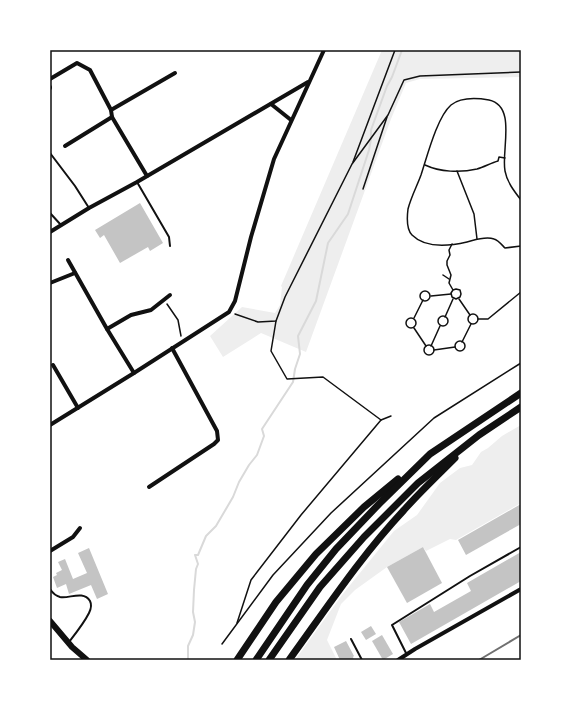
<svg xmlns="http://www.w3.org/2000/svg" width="571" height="710" font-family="'Titillium Web',sans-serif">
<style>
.green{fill:#eee}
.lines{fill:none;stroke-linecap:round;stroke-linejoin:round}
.stream{stroke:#d9d9d9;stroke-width:2}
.building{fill:#c4c4c4}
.path{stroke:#111;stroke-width:1.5}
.service{stroke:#111;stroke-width:2}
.minor{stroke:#111;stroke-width:4}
.secondary{stroke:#111;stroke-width:6}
.trunk{stroke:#111;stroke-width:7}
.rail{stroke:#707070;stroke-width:2}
.neatline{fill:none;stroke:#111;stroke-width:1.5}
</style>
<rect width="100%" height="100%" fill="#fff"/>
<g class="green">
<polygon points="382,50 521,50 521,77 420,79 406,83 391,119 306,352 261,333 223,357 210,336 242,307 275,313 280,305 282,287 281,286"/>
<polygon points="521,425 521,503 456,540 450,539 426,551 423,547 387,567 355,590 341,604 327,640 337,660 295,660 342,595 394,531 417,515 440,483 460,468 472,465 481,452 488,448 502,436"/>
</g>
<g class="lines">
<polyline class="stream" points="188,660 188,646 193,635 195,622 193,612 194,590 196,569 198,564 195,555 198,555 206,536 216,526 233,497 239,482 249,465 257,455 264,436 262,429 293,382 295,369 300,354 298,336 316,301 328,243 348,214 369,150 371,139 371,130 387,86 392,77 402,50"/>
</g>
<g class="building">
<polygon points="140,203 163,243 150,251 148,247 120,263 104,235 100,238 95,230"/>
<polygon points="521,504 521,524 466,555 458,540"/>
<polygon points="423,547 442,583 407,603 387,567"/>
<polygon points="89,548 108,594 97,599 91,585 69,594 66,584 57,588 53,577 57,575 56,573 62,570 58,562 65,559 73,579 87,573 78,553"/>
<polygon points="521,552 521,581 411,644 399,622 430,604 434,612 471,591 467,583"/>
<polygon points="371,626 376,634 366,640 361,632"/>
<polygon points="382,635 393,654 383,660 372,641"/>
<polygon points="346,641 354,656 353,657 354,660 340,660 334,647"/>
</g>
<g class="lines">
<g class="path">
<polyline points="353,162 395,50"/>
<path d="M425 165C440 172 460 173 477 169 484 167 491 163 498 161L499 157 505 158"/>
<polyline points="457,171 474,214 477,239"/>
<polyline points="363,189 387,117"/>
<path d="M521 200C514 191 507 182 505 171 501 151 517 106 489 100 477 98 461 97 451 105 437 117 427 157 421 175 417 186 411 197 408 209 407 217 406 229 412 235 426 249 450 246 467 242 475 240 485 236 494 239 498 240 502 245 505 248L521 246"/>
<polyline points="452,244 449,250 450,255 447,261 447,265 451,275 449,283 453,290 451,293 452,297 456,299 460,297 461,294 460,290 456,289 453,290"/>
<polyline points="443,275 449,279"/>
<circle cx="425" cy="296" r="5"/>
<polyline points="431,296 451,294"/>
<polyline points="459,299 470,315"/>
<polyline points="167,304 178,320 181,336"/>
<polyline points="235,314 258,322 276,321 285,297 352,164 388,115 404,80 420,76 521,72"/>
<circle cx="473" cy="319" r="5"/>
<circle cx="443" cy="321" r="5"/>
<polyline points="445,317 453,299"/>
<polyline points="414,318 423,300"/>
<circle cx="411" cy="323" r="5"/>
<polyline points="478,319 488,319 521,292"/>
<polyline points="276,321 271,351 287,379 323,377 381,420"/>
<polyline points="414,328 426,346"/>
<circle cx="460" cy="346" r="5"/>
<polyline points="462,342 471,324"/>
<circle cx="429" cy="350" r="5"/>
<polyline points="431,346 440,326"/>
<polyline points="434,350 455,347"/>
<polyline points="237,623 251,580 301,515 381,420 391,416"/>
<polyline points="222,644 273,575 331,513 434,418 521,363"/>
</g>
<g class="service">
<polyline points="50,153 75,186 89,208"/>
<polyline points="137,182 169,237 170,246"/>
<polyline points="50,213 61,225"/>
<path d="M50 589C52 592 56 596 60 597 69 599 83 590 90 601 92 605 91 609 89 613 84 623 76 633 69 642"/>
<polyline points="351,639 362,660"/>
<polyline points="406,653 392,625 470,576 521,547"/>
</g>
<g class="minor">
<polyline points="50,79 77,63 90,70 111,110"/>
<polyline points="50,87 50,88"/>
<polyline points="271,104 291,120"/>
<polyline points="65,146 112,117"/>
<polyline points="147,176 112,117 111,110 175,73"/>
<polyline points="50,232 89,208 137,182 308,82"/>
<polyline points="68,260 107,329"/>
<polyline points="50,283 75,273"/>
<polyline points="53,365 78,408"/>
<polyline points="134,373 107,329 131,315 151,310 170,295"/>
<polyline points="50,425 134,373 229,312 235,301 251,237 274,159 324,50"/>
<polyline points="149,487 214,444 218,440 217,431 172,348"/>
<polyline points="50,551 73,537 80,528"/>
<polyline points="398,660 415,649 521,589"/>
</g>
<polyline class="secondary" points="50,621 72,647 87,660"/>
<g class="trunk">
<polyline points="237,660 276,602 316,554 364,507 398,479"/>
<polyline points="256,660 307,585 336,549 379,504 430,454 521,393"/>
<polyline points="269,660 320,587 364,537 418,483 479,435 521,407"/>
<path d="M289 660C326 609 361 556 404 510 420 492 438 475 455 458"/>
</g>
<polyline class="rail" points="479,660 521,635"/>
</g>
<rect width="571" height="710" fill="none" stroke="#ffffff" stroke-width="102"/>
<rect x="51" y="51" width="469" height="608" class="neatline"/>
</svg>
